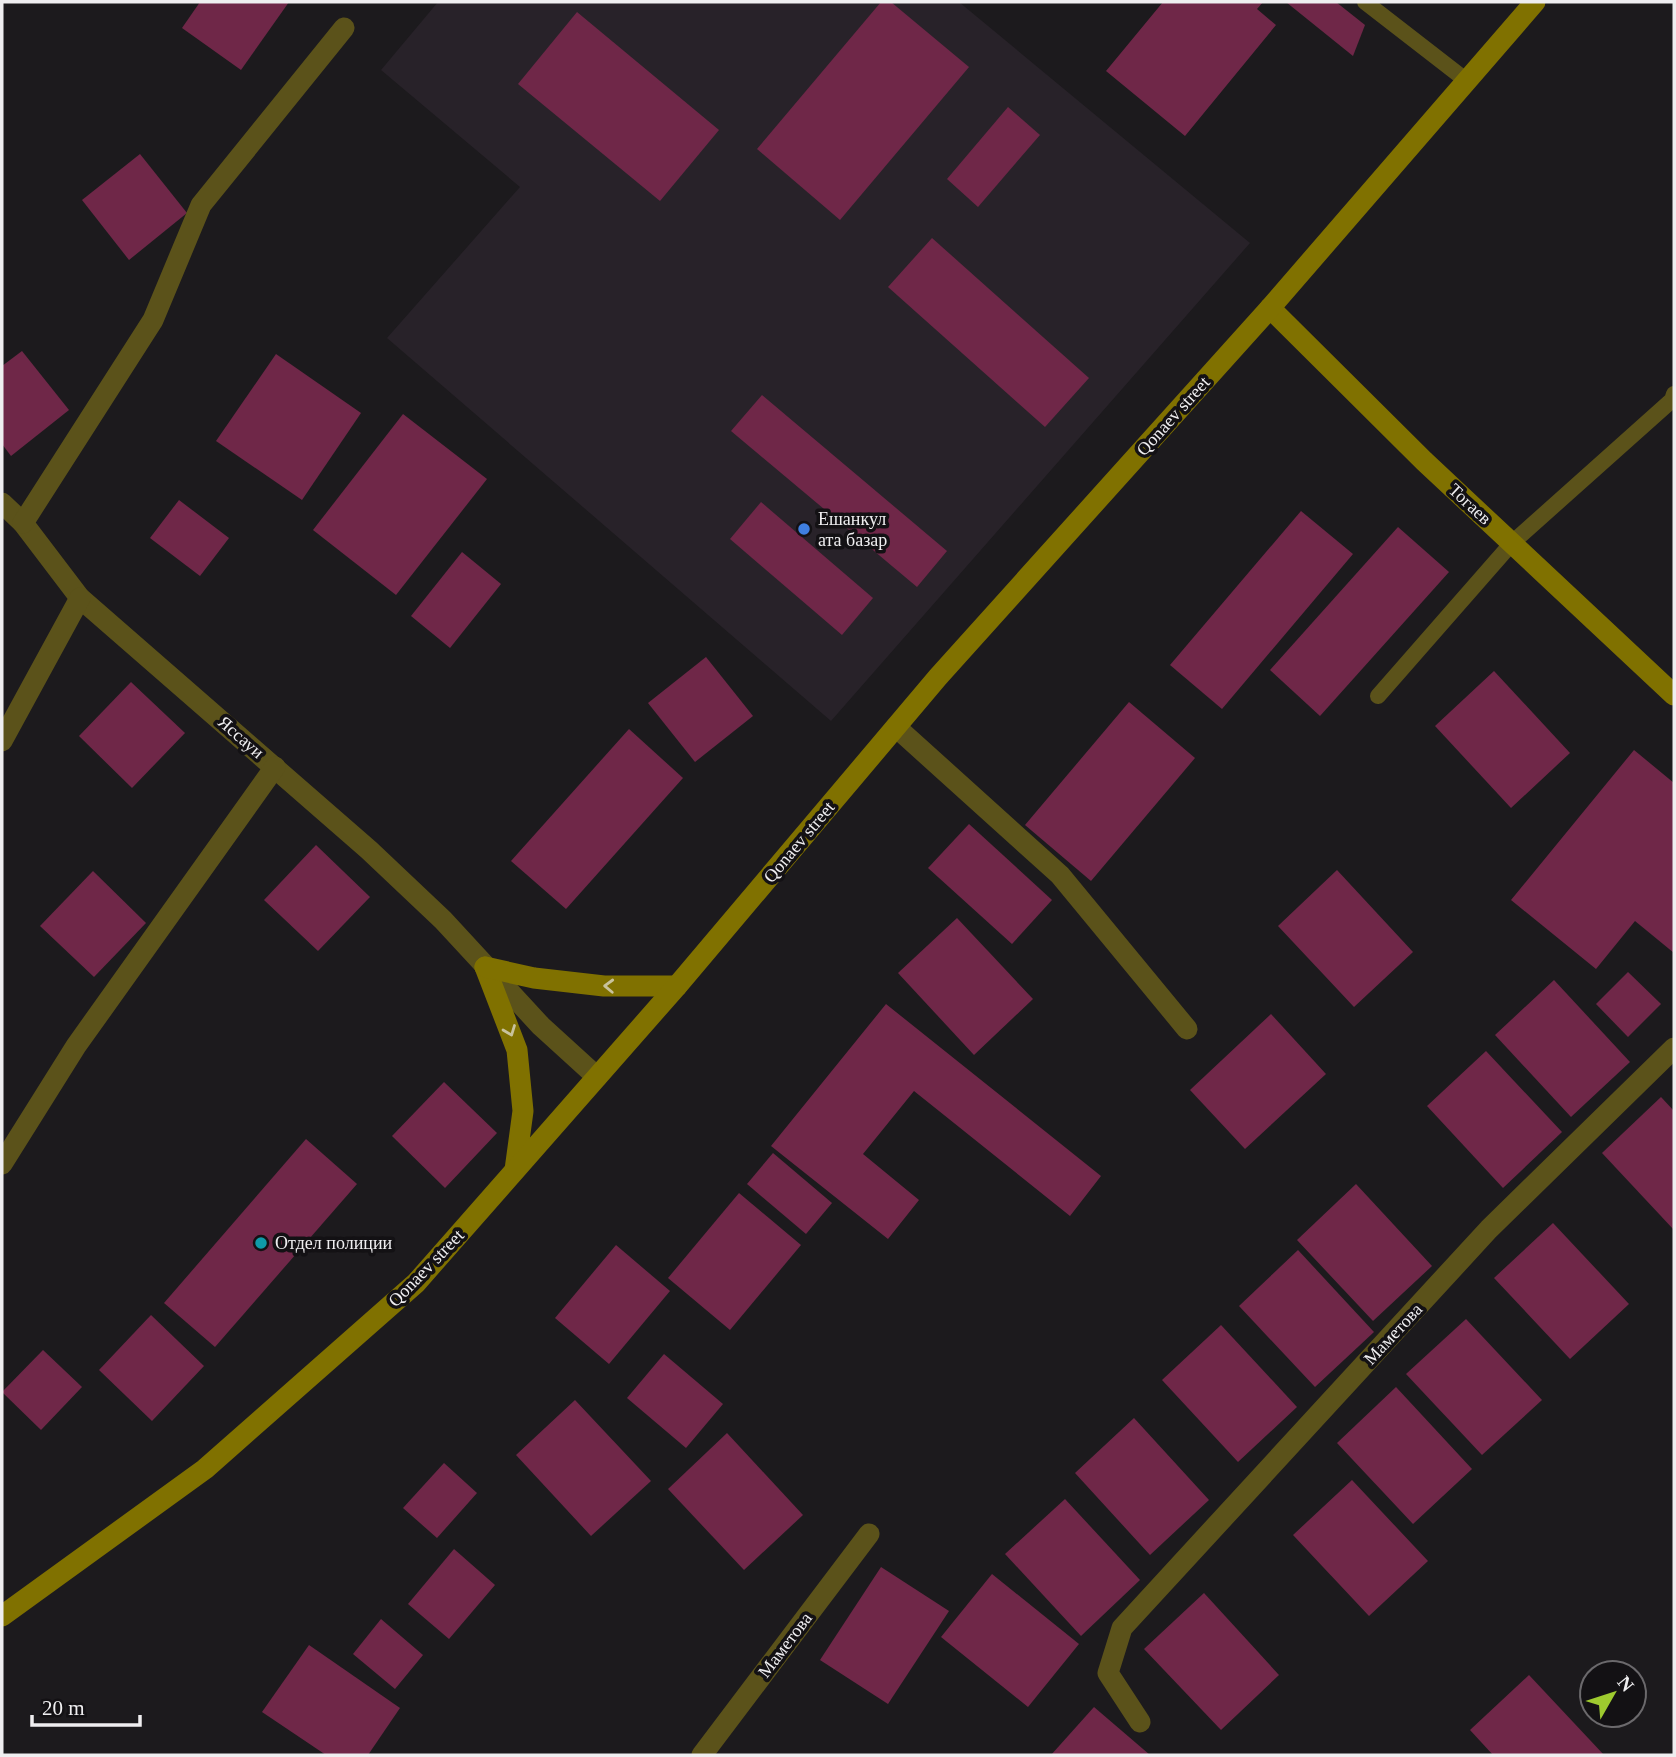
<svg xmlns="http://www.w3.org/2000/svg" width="1676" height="1757" font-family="Georgia,serif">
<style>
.built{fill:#282229}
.building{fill:#6f2748}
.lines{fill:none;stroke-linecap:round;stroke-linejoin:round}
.service{stroke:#5b521a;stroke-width:16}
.minor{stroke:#5b521a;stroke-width:21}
.secondary{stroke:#807100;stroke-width:21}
.oneway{stroke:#c8c29c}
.shop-dot{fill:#3f7fe0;stroke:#131114;stroke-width:2.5}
.culture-dot{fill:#0f9aa8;stroke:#131114;stroke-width:2.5}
.labels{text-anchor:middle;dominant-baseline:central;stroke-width:7;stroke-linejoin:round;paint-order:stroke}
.street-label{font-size:18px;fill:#efeef0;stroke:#131114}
.poi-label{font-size:18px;fill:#efeef0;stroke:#131114;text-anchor:start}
</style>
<rect width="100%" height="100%" fill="#1c1a1d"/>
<polygon class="built" points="438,2 959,2 1250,243 831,721 387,338 520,187 381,70"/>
<g class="building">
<polygon points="200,2 289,2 241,70 182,28"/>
<polygon points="881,2 891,2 969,67 840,220 757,149"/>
<polygon points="1163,2 1263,2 1257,9 1276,25 1185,136 1106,71"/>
<polygon points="1286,2 1336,2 1365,25 1353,56"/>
<polygon points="577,12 719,130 660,201 518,84"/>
<polygon points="1008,107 1040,135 978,207 947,179"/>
<polygon points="140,154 187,213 129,260 82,200"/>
<polygon points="932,238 1089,378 1045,427 888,287"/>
<polygon points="22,351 69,410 11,456 2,444 2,366"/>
<polygon points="276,354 361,413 302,500 216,441"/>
<polygon points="762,395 947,551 917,587 731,431"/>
<polygon points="403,414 487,479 396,595 313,530"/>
<polygon points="179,500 229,538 200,576 150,538"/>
<polygon points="761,502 873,598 842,635 730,539"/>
<polygon points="1301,511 1353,554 1222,709 1170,665"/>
<polygon points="1398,527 1449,572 1320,716 1270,670"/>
<polygon points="462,552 501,584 450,648 411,616"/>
<polygon points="706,657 753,716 695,762 648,703"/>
<polygon points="1494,671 1570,753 1511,808 1435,726"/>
<polygon points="131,682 185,733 132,788 79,736"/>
<polygon points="1129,702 1195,758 1091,881 1025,825"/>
<polygon points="629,729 683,778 566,909 511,861"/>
<polygon points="1634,750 1674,783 1674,953 1635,921 1596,969 1511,900"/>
<polygon points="969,824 1052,900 1012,944 928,868"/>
<polygon points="316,845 370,897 318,951 264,900"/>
<polygon points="1337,870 1413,952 1354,1007 1278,926"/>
<polygon points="93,871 146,923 94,977 40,926"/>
<polygon points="957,918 1033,999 974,1055 898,973"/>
<polygon points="1628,972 1661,1004 1628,1037 1596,1004"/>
<polygon points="1554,980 1630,1062 1571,1117 1495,1035"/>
<polygon points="886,1004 1101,1176 1070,1216 914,1091 863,1154 919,1200 888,1239 771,1146"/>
<polygon points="1271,1014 1326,1074 1245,1149 1190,1090"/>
<polygon points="1486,1051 1562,1132 1503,1188 1427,1106"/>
<polygon points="444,1082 497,1133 445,1188 392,1136"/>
<polygon points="1661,1097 1674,1111 1674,1230 1602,1153"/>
<polygon points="306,1139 357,1184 215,1347 164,1303"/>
<polygon points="773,1153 832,1203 806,1234 747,1184"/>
<polygon points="1356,1184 1432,1266 1373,1321 1297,1240"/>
<polygon points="739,1193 801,1245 730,1330 668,1278"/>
<polygon points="1553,1223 1629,1304 1570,1359 1494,1278"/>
<polygon points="616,1245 670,1291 609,1364 555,1318"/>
<polygon points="1298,1250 1374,1332 1315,1387 1239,1306"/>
<polygon points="151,1315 204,1366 152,1421 99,1370"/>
<polygon points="1466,1319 1542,1400 1482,1455 1406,1374"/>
<polygon points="1221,1325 1297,1407 1238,1462 1162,1380"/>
<polygon points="43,1350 82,1387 41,1430 2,1392"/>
<polygon points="664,1354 723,1404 686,1448 627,1398"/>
<polygon points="1396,1387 1472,1469 1413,1524 1337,1443"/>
<polygon points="575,1400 651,1481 591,1536 516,1455"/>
<polygon points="1134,1418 1209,1500 1150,1555 1075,1473"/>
<polygon points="727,1433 803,1515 744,1570 668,1489"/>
<polygon points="444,1463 477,1493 437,1538 403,1508"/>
<polygon points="1352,1480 1428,1561 1369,1616 1293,1535"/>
<polygon points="1065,1499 1140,1580 1081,1636 1005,1554"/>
<polygon points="454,1549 495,1585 449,1639 408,1604"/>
<polygon points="881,1567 949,1611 888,1704 820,1660"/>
<polygon points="992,1574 1079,1644 1028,1707 941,1637"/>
<polygon points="1204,1593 1279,1675 1221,1730 1144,1649"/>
<polygon points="381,1619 423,1655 395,1689 353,1654"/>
<polygon points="309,1645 400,1708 368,1755 326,1755 262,1712"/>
<polygon points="1529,1675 1604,1755 1493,1755 1470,1730"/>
<polygon points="1094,1707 1150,1755 1051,1755"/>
</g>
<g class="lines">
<g class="service">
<polyline points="1365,2 1467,81"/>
<polyline points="1378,696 1512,543 1672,400 1674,394"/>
</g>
<g class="minor">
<polyline points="2,503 23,523 80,598 369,850 443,920 541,1026 597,1077"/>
<polyline points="23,523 153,320 201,205 344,28"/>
<polyline points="896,727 1060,875 1187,1029"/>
<polyline points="2,741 80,598"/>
<polyline points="2,1164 76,1046 275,767"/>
<polyline points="1140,1722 1108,1673 1122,1628 1489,1229 1674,1048"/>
<polyline points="702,1755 869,1534"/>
</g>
<g class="secondary">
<polyline points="1270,308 1424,461 1674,695"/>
<polyline points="485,967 517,1050 523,1111 515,1170"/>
<polyline points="485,967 534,978 604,986 677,986"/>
<polyline points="2,1616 205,1469 416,1283 677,986 938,677 1270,308 1535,2"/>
</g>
</g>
<defs><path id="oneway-chevron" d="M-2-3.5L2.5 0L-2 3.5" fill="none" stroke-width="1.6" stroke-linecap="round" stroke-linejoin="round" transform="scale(1.75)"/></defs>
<g class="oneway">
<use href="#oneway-chevron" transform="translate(609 986) rotate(-178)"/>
<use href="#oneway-chevron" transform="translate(510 1031) rotate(69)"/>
</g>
<circle class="shop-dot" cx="804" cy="529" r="7"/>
<circle class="culture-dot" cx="261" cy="1243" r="7"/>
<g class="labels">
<g class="street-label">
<text transform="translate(1173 416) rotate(-48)">Qonaev street</text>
<text transform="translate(1470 504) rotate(43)">Тогаев</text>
<text transform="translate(241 737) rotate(41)">Яссауи</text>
<text transform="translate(799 842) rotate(-50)">Qonaev street</text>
<text transform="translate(426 1268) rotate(-46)">Qonaev street</text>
<text transform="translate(1393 1334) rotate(-47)">Маметова</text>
<text transform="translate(785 1645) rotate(-53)">Маметова</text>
</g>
<g class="poi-label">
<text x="818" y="519">Ешанкул<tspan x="818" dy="21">ата базар</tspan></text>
<text x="275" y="1243">Отдел полиции</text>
</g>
</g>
<rect width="1676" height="1757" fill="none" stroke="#efeef0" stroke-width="7"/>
<g transform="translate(1613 1694) rotate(51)"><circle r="33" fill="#131114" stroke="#6b696c" stroke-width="2"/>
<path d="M0-5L12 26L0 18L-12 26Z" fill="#9eca2f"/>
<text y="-10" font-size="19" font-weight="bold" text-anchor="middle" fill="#efeef0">N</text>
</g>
<path d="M32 1715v10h108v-10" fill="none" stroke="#efeef0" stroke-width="3.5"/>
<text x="42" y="1715" font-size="21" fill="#efeef0" stroke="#131114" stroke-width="5" paint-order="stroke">20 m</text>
</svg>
